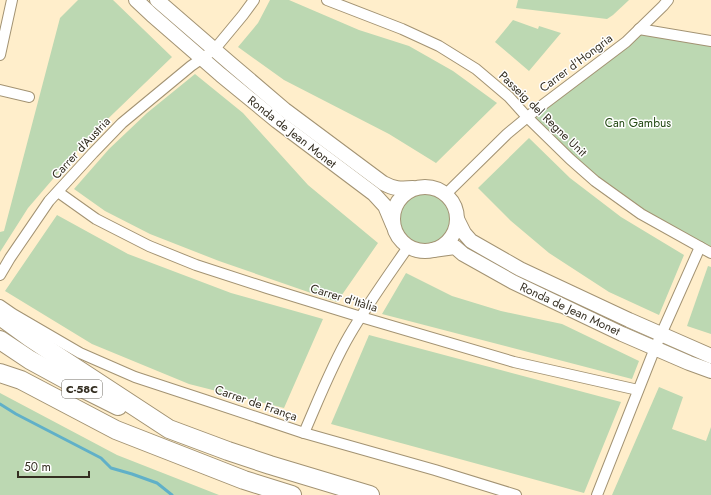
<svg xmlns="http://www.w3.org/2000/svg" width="711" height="495" font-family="Jost,sans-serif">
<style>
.green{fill:#bcd8b2}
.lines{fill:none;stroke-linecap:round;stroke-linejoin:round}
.stream{stroke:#60b0c8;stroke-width:3}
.street-casing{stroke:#a39373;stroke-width:12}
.secondary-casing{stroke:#a39373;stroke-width:16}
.highway-casing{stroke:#a39373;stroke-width:20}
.street{stroke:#fff;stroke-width:10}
.secondary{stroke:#fff;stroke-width:14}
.highway{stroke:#fff;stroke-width:18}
.labels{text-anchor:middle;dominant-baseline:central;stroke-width:3;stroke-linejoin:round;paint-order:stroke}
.shield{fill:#fff;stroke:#716d64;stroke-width:1}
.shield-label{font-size:11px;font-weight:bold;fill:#342e21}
.street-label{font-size:12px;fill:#342e21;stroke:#fff}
.park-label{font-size:12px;fill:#234913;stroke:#fff}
</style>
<rect width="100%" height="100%" fill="#ffeecb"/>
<g class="green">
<polygon points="78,0 113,0 172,57 89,137 28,208 0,252 0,232 4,231 60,18"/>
<polygon points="270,0 289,0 359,30 409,46 453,71 497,103 436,163 389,134 284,80 238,47 258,23"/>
<polygon points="518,0 629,0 613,15 607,19 516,8"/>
<polygon points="513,20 538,29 539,26 561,33 529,71 495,42"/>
<polygon points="639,29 711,41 711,253 641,214 527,117"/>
<polygon points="195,74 243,113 308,185 378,243 337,302 219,261 150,234 105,211 74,189 109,149 147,113"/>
<polygon points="529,138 570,178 621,217 684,255 659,315 609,292 549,253 511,221 478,188"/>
<circle cx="424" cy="219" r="29"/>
<polygon points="57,215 128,254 231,293 323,319 284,408 189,384 92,344 5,291"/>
<polygon points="708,266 711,267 711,334 687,326"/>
<polygon points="406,273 452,296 501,311 562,324 639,361 632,379 382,314"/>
<polygon points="369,335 621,402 584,493 331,424"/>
<polygon points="659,387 683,397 672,429 706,441 711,427 711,495 612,495"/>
<polygon points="0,393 117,455 219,495 0,495"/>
</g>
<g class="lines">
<polyline class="stream" points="0,404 16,414 101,458 111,468 132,474 157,483 172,495"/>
<g class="street-casing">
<g id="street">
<polyline points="327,0 402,29 439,46 476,69 509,97 527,117 570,159 595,181 641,214 711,253"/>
<polyline points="639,29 711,41"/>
<polyline points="0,55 12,0"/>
<polyline points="0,90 29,97"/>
<polyline points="58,192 96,219 149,246 196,265 267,288 361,317 514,362 638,390"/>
<polyline points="446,194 507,134 536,110 626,42 663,6 668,0"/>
<polyline points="0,275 10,258 49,201 93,153 122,123 191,66 214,50 243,15 254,0"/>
<polyline points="0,305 13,314 80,353 135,377 205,400 304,433 435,470 516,495"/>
<path d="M304 433C318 401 331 367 349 336 367 305 388 276 408 247"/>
<polyline points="597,495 655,348 700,247"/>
</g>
</g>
<g class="secondary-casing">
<g id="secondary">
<polyline points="136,0 152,15 221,75 277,121 374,194 385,206 393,225"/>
<path d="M157 0 231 64 285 110 383 183C394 189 400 189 413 188"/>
<circle cx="425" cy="219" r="32"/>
<polyline points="457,219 464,233 471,241 520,269 629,320 711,356"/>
<polyline points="433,250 455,247 463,254 513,282 622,334 689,363 711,371"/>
</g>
</g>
<g class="highway-casing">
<g id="highway">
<polyline points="0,316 29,337 62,359 169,429 228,451 270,465 370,495"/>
<polyline points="0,340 30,360 74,384 118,406"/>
<polyline points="0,373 21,380 116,430 244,480 292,495"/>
</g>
</g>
<use href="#street" class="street"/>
<use href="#secondary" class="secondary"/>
<use href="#highway" class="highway"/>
</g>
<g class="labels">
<rect class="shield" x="62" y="380" width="40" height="18" rx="3"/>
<g class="shield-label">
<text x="82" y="389">C-58C</text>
</g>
<g class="street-label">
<text transform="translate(576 63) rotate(-37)">Carrer d'Hongria</text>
<text transform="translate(543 114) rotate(44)">Passeig del Regne Unit</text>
<text transform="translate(292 132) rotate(38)">Ronda de Jean Monet</text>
<text transform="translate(81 148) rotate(-47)">Carrer d'Austria</text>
<text transform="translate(344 298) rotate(17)">Carrer d'Itàlia</text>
<text transform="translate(570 309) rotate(25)">Ronda de Jean Monet</text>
<text transform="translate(256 403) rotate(19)">Carrer de França</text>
</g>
<g class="park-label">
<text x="638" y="123">Can Gambus</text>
</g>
</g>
<path d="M18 471v6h71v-6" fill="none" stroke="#342e21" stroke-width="2"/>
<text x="24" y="471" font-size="12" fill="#342e21" stroke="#ffffff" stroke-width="3" paint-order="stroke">50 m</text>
</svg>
